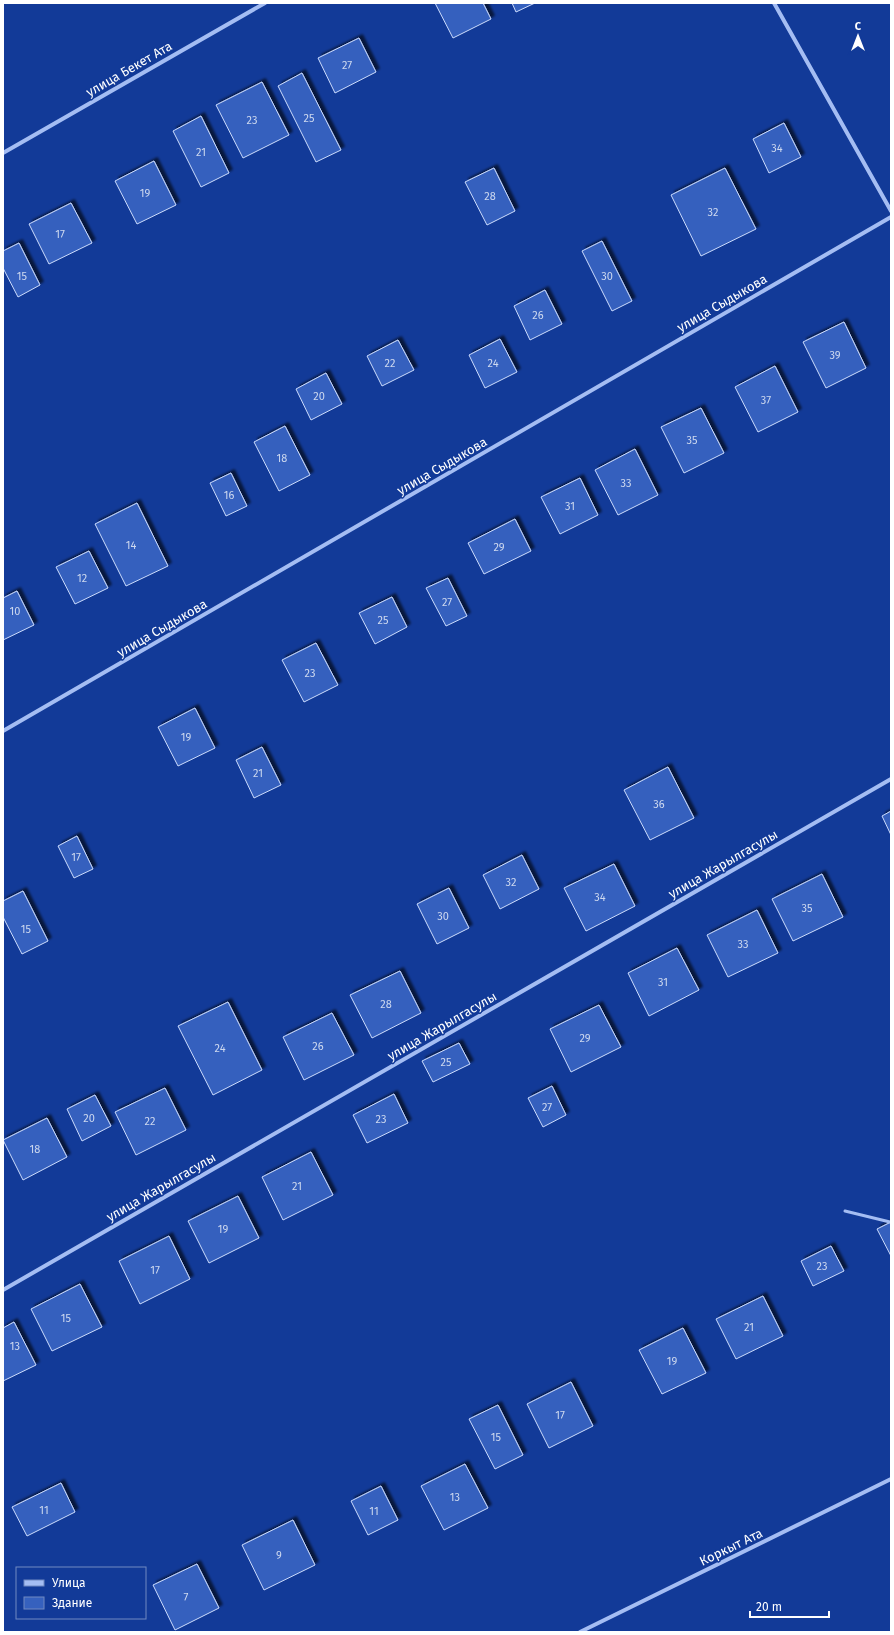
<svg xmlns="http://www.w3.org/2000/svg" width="894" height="1635" font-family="'Fira Sans',sans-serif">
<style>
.building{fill:#3661be;stroke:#cbdbfd;filter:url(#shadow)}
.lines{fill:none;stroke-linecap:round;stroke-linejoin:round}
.lane{stroke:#a4bdf3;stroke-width:3}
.street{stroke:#a4bdf3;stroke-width:4}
.labels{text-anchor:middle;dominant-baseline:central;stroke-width:3;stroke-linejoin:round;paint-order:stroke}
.number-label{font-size:11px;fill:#cdd8ef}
.street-label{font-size:13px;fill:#fff;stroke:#123a98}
</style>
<defs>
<filter id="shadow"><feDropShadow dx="3.5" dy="-3.5" stdDeviation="1" flood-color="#0009"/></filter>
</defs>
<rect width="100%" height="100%" fill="#123a98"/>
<g class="building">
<polygon points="435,3 483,3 491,19 453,38"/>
<polygon points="512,3 535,3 516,12"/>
<polygon points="359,38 376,72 335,93 318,58"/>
<polygon points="302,73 341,150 316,162 278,86"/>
<polygon points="262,82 289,135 243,158 216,105"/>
<polygon points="201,116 229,173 201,187 173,131"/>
<polygon points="784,123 801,157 769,173 753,139"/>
<polygon points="154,161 176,205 137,224 115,181"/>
<polygon points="494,168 515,211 487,225 465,182"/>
<polygon points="725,168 756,229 701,256 671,195"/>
<polygon points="71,203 92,243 49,264 29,224"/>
<polygon points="602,241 632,301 612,311 582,251"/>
<polygon points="19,243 40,285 18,297 3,268 3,251"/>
<polygon points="545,290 562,324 530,340 514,306"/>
<polygon points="844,322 866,368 826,388 803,342"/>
<polygon points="500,339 517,372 485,388 469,355"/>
<polygon points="398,340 414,370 382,386 367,356"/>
<polygon points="775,366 798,412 758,432 735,387"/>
<polygon points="326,373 342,404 311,420 296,389"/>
<polygon points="701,408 724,453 684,473 661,427"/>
<polygon points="285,426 310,475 279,491 254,442"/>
<polygon points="635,449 658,495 618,515 595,470"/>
<polygon points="231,473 247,506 226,516 210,483"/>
<polygon points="580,478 598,515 560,534 541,497"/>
<polygon points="137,503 168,566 126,586 95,524"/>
<polygon points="515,519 531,551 484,574 468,543"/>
<polygon points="89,551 108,588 75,604 56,567"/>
<polygon points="448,578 467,616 446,626 426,588"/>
<polygon points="17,591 34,625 3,640 3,598"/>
<polygon points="392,597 407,627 375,644 359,613"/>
<polygon points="316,643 338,685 304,702 282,660"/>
<polygon points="195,708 215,748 178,766 158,727"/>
<polygon points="262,747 281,785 254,798 236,760"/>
<polygon points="668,767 694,818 650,840 624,790"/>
<polygon points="891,811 891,835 882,816"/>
<polygon points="77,836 93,869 74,878 58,846"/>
<polygon points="522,855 539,889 500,909 483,875"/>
<polygon points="614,864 635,906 586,931 564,888"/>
<polygon points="822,874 843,917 793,941 772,899"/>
<polygon points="449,888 469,928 437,944 417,904"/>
<polygon points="23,891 48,941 22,954 3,917 3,901"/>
<polygon points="757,910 778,953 728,977 707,935"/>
<polygon points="677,948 699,990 649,1016 628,973"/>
<polygon points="400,971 421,1013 372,1038 350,995"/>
<polygon points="228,1002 262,1070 213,1095 178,1026"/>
<polygon points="599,1005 621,1047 571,1072 550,1029"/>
<polygon points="332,1013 354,1055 304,1080 283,1037"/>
<polygon points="459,1043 470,1064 433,1082 422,1061"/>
<polygon points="552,1086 566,1115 543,1127 528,1098"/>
<polygon points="165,1088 186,1130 136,1155 115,1112"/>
<polygon points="394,1094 408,1123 367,1143 353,1115"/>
<polygon points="95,1095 111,1126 82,1141 67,1109"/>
<polygon points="47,1118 67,1157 23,1180 3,1140"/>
<polygon points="311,1152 333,1195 283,1220 262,1177"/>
<polygon points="238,1196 259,1238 209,1263 188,1221"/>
<polygon points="891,1222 891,1256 877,1229"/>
<polygon points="169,1236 190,1279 140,1304 119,1261"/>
<polygon points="831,1246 844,1271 813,1286 801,1261"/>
<polygon points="80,1284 102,1327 52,1351 31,1309"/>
<polygon points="763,1296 783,1336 736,1359 716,1319"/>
<polygon points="14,1322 36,1365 3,1381 3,1328"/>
<polygon points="683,1328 706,1373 662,1394 639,1350"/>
<polygon points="571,1382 593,1426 549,1448 527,1404"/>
<polygon points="498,1405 523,1455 495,1469 469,1419"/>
<polygon points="465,1464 488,1508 444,1530 421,1486"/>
<polygon points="61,1483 75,1512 27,1536 12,1507"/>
<polygon points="381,1486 398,1520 368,1535 351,1501"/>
<polygon points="293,1520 315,1565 264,1590 242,1545"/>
<polygon points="197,1564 219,1608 175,1630 153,1585"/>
</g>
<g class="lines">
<polyline class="lane" points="845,1211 890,1222"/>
<g class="street">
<polyline points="774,3 891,211"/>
<polyline points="3,153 265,3"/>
<polyline points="3,731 891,217"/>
<polyline points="3,1290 891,779"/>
<polyline points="580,1632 891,1479"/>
</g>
</g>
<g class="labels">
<g class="number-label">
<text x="347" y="65">27</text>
<text x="309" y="118">25</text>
<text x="252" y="120">23</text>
<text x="777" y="148">34</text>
<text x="201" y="152">21</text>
<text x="145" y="193">19</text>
<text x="490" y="196">28</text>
<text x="713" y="212">32</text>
<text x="60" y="234">17</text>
<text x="22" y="276">15</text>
<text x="607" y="276">30</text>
<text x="538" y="315">26</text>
<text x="835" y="355">39</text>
<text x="390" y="363">22</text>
<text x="493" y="363">24</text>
<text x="319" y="396">20</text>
<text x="766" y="400">37</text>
<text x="692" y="440">35</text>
<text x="282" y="458">18</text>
<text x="626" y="483">33</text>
<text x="229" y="495">16</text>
<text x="570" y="506">31</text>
<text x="131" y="545">14</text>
<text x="499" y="547">29</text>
<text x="82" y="578">12</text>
<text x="447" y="602">27</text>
<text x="15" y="611">10</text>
<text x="383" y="620">25</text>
<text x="310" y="673">23</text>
<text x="186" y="737">19</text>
<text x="258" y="773">21</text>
<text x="659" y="804">36</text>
<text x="76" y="857">17</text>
<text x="511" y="882">32</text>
<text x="600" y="897">34</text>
<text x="807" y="908">35</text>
<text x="443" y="916">30</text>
<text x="26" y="929">15</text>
<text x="743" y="944">33</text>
<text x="663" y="982">31</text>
<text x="386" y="1004">28</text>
<text x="585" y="1038">29</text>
<text x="318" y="1046">26</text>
<text x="220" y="1048">24</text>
<text x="446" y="1062">25</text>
<text x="547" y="1107">27</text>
<text x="89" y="1118">20</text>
<text x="381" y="1119">23</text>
<text x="150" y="1121">22</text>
<text x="35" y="1149">18</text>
<text x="297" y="1186">21</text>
<text x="223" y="1229">19</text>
<text x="822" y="1266">23</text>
<text x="155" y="1270">17</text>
<text x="66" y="1318">15</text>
<text x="749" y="1327">21</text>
<text x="15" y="1346">13</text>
<text x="672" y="1361">19</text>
<text x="560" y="1415">17</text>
<text x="496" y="1437">15</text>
<text x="455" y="1497">13</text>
<text x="44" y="1510">11</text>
<text x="374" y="1511">11</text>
<text x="279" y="1555">9</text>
<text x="186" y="1597">7</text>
</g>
<g class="street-label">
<text transform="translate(129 69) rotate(-30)">улица Бекет Ата</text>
<text transform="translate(722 303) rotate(-30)">улица Сыдыкова</text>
<text transform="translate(442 466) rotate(-30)">улица Сыдыкова</text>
<text transform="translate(162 628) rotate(-30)">улица Сыдыкова</text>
<text transform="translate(723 864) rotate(-30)">улица Жарылгасулы</text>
<text transform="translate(442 1026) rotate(-30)">улица Жарылгасулы</text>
<text transform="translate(161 1187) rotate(-30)">улица Жарылгасулы</text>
<text transform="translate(731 1547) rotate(-26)">Коркыт Ата</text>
</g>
</g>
<rect width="894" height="1635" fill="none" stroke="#ffffff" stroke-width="8"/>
<rect x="16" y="1567" width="130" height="52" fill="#123a98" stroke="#7189c1"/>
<rect x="24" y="1580" width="20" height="6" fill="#a4bdf3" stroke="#7189c1"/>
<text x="52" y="1587" font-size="12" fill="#ffffff">Улица</text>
<rect x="24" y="1597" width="20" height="12" fill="#3661be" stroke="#7189c1"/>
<text x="52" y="1607" font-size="12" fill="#ffffff">Здание</text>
<g transform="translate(858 36)" stroke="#123a98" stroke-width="3" paint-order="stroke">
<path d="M0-3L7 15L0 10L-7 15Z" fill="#ffffff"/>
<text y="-6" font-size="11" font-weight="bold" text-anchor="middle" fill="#ffffff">С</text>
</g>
<path d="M750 1611v6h79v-6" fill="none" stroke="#ffffff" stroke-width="2"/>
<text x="756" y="1611" font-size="12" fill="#ffffff" stroke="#123a98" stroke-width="3" paint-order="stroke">20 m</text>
</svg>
